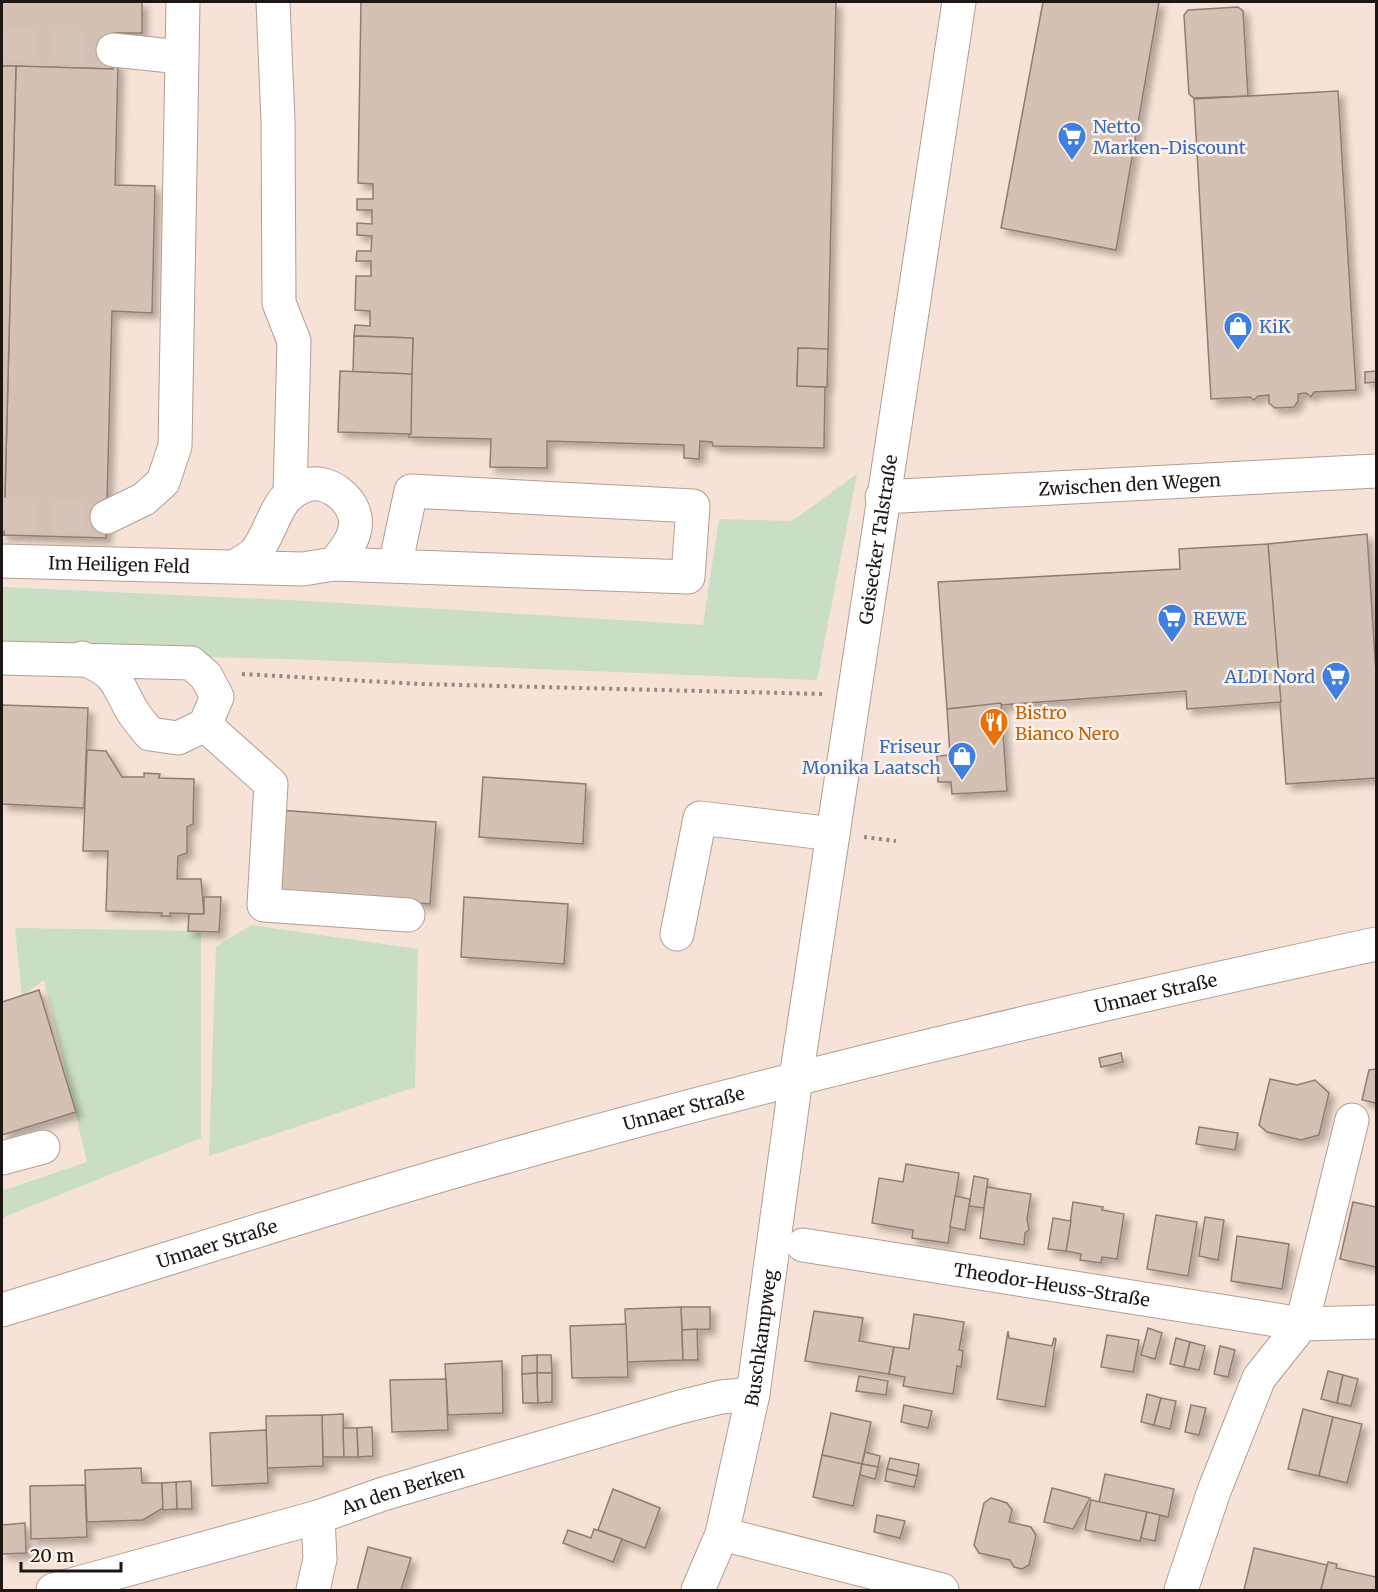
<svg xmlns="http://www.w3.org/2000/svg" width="1378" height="1592" font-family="Merriweather,serif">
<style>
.green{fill:#c9dec2}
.building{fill:#d4c1b4;stroke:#8f7d72;stroke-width:1.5;filter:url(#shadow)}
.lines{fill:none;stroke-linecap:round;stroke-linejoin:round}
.minor-tunnel{stroke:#d5c3b9;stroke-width:33;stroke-dasharray:33 16;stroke-linecap:butt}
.minor-casing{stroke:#b29f94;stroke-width:35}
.major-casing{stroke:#b29f94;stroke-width:35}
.path{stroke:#978980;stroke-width:4;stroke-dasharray:3 4.5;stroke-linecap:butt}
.minor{stroke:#fff;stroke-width:33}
.major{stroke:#fff;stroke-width:33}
.labels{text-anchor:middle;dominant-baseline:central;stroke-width:5;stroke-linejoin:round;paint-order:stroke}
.shop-label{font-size:18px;fill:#366cbe;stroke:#fdf1ea;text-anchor:start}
.street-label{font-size:18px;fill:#1d1612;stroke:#fdf1ea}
.food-label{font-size:18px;fill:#c56008;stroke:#fdf1ea;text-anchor:start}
</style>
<defs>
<filter id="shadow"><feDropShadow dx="5.5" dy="5.5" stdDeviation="3" flood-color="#0004"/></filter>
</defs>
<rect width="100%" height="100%" fill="#f6e2d6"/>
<g class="green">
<polygon points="857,474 817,680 288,659 2,653 2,587 307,601 703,625 719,519 792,521"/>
<polygon points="251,925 418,949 415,1087 209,1156 216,947"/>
<polygon points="15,928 201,931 201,1138 2,1218 2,1191 87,1162 44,980 22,996"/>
</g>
<g class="building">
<polygon points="2,2 142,2 142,33 114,33 113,69 2,66"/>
<polygon points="361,2 836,2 828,349 798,348 797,386 825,387 824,448 713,446 712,442 700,441 699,459 684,458 684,445 547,441 547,468 490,467 491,439 409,437 413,338 354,336 355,325 370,326 370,311 355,310 356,276 371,276 371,261 356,261 357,251 371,251 372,236 357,235 357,223 372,224 372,210 357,210 357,199 373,199 373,184 358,183"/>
<polygon points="1043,2 1159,2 1116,250 1001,228"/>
<polygon points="1238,7 1243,11 1248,96 1194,98 1189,94 1184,15 1188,10"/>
<polygon points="113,64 118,65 115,185 155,186 152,313 112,311 106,538 4,535 16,66 113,69"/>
<polygon points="2,66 16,66 4,535 2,535"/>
<polygon points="1338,91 1356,390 1314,392 1311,397 1306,393 1298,394 1298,401 1294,407 1275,408 1269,403 1269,395 1258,396 1254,400 1250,397 1211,399 1194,99"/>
<polygon points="354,336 413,338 412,374 353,372"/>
<polygon points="798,348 828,349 827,387 797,386"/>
<polygon points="340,371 412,374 411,434 338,432"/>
<polygon points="1376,371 1376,382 1365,383 1365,372"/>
<polygon points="1367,534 1376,672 1376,778 1286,784 1268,544"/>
<polygon points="1268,544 1281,702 1187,709 1186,691 947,709 938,582 1180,569 1179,549"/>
<polygon points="1001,703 1007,791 952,794 951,782 938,782 937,756 950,755 947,709"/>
<polygon points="2,705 88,708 84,808 2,804"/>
<polygon points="87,750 106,751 122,777 144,777 144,773 160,774 159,778 194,779 193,824 187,827 187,853 178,856 177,879 201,879 204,914 170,913 171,916 161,916 162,913 106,911 108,851 83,851"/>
<polygon points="483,777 586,784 583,844 479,837"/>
<polygon points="279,810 436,822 430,904 272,892"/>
<polygon points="204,897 221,897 219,932 188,931 189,914 204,914"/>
<polygon points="464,897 568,904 564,964 461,957"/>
<polygon points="39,990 76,1112 2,1135 2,1002"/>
<polygon points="1121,1053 1123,1062 1101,1067 1099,1058"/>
<polygon points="1376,1069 1376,1103 1362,1100 1369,1070"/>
<polygon points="1270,1079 1297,1085 1315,1080 1329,1093 1319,1135 1301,1140 1267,1132 1259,1125"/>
<polygon points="1199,1127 1238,1133 1235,1150 1196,1144"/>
<polygon points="906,1164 959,1173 948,1243 912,1238 913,1230 872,1223 879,1178 903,1182"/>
<polygon points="974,1176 988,1179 984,1208 969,1206"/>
<polygon points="987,1187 1031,1194 1027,1219 1029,1230 1025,1233 1024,1245 980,1238"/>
<polygon points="955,1196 970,1199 965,1230 950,1227"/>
<polygon points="1073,1202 1103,1207 1102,1210 1124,1214 1117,1259 1102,1257 1101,1263 1080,1260 1081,1254 1066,1251"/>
<polygon points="1353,1202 1376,1207 1376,1267 1340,1259"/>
<polygon points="1156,1215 1197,1222 1188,1276 1147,1269"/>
<polygon points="1205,1217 1224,1220 1218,1260 1199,1256"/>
<polygon points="1053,1218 1071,1221 1066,1251 1048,1249"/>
<polygon points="1237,1236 1289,1244 1282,1289 1231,1281"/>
<polygon points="681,1307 710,1307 710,1329 682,1330"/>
<polygon points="681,1307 683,1360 627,1362 625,1309"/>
<polygon points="814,1311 863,1318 859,1341 894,1347 889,1374 805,1361"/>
<polygon points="914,1314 964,1322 959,1350 963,1351 961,1367 957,1366 953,1394 903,1386 905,1377 889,1374 894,1347 909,1349"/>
<polygon points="626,1324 628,1377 572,1378 570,1326"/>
<polygon points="1148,1328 1162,1333 1155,1359 1141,1355"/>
<polygon points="697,1329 698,1360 683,1360 682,1330"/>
<polygon points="1008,1331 1009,1338 1052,1346 1054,1338 1056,1339 1045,1407 997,1399"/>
<polygon points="1107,1335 1139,1340 1133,1372 1101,1367"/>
<polygon points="1176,1338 1190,1342 1184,1367 1170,1364"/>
<polygon points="1190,1342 1205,1346 1199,1370 1184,1367"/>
<polygon points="1220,1346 1235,1350 1228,1377 1214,1374"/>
<polygon points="537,1355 551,1355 552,1373 537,1373"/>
<polygon points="537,1355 537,1373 522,1374 522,1356"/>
<polygon points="502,1361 503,1413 448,1415 445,1364"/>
<polygon points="1328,1371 1343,1375 1337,1403 1321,1399"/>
<polygon points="537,1373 538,1403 523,1403 522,1374"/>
<polygon points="537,1373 552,1373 552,1402 538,1403"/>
<polygon points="1343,1375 1358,1379 1351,1406 1337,1403"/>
<polygon points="859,1376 888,1381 886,1395 856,1391"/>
<polygon points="446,1379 448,1430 392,1432 390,1380"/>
<polygon points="1147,1394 1161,1398 1154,1425 1141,1422"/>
<polygon points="1161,1398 1176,1401 1170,1429 1154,1425"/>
<polygon points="904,1405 932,1411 928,1428 901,1422"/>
<polygon points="1191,1405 1206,1408 1199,1435 1185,1432"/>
<polygon points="1303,1409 1333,1417 1319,1476 1288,1469"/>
<polygon points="831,1413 871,1422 862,1464 822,1455"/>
<polygon points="343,1414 344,1457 323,1457 322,1415"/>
<polygon points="322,1415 323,1466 267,1468 266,1416"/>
<polygon points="1333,1417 1362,1424 1347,1483 1319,1476"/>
<polygon points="372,1427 373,1456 358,1457 357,1428"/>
<polygon points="343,1428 357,1428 358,1457 344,1457"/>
<polygon points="266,1430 268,1483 212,1486 210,1433"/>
<polygon points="865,1452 880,1456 878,1467 862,1464"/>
<polygon points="822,1455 862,1464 853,1506 813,1497"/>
<polygon points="890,1458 919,1464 917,1476 887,1469"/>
<polygon points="862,1464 878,1467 875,1479 860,1475"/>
<polygon points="141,1468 142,1483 162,1483 163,1508 143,1520 87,1522 85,1470"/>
<polygon points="887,1469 917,1476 914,1487 885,1481"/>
<polygon points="1105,1474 1174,1489 1168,1517 1099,1502"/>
<polygon points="191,1481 192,1509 177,1509 176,1482"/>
<polygon points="176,1482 177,1509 163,1510 162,1483"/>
<polygon points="85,1485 87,1537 31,1539 30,1486"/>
<polygon points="1052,1488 1090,1498 1073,1529 1044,1522"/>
<polygon points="613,1489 660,1508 645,1548 598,1530"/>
<polygon points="991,1498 1007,1503 1012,1510 1009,1522 1031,1527 1036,1535 1029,1565 1022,1569 1014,1567 1010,1560 979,1553 974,1545 984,1503"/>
<polygon points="1091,1500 1147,1512 1140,1541 1085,1530"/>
<polygon points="1147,1512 1160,1515 1155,1541 1141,1538"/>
<polygon points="877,1515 905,1521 900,1538 874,1532"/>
<polygon points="25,1523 26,1553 2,1554 2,1525"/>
<polygon points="594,1529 622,1539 613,1562 563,1543 568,1530 591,1538"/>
<polygon points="368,1547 411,1558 401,1590 357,1590"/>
<polygon points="1254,1548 1327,1565 1321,1590 1244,1590"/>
<polygon points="1328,1562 1337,1564 1336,1568 1376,1577 1376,1590 1321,1590"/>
</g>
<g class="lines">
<g class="minor-tunnel">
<polyline points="2,44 113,50"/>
<polyline points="2,514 107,517"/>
</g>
<g class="minor-casing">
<g id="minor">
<polyline points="273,2 278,121 279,303 294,341 290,494"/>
<polyline points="113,50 181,57"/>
<path id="s1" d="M882 497 1376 471"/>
<polyline points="107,517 144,499 163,482 175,446 183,2"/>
<path id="s2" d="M2 561 303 569 334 564C343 553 353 542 355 528 360 504 330 478 307 485 274 494 274 531 255 553 250 558 242 562 236 566"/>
<polyline points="334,564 688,577 693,506 411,491 395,566"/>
<path d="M2 658 191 663 206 676 217 697 205 725 178 738 150 734C143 725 135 717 130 707 114 677 115 672 82 658"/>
<polyline points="205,725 271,784 264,905 408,915"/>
<polyline points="677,934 700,818 833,834"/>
<polyline points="2,1158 43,1147"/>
<path id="s3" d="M803 1245 1302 1324 1352 1120"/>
<polyline points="722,1534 942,1590"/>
<path id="s4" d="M53 1590 318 1517 383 1494 680 1407 721 1397 753 1394"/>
<polyline points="313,1590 320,1559 318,1517"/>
<path id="s5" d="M698 1590 722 1534 753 1394 796 1078 959 2"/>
<polyline points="1181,1590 1214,1491 1259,1378 1302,1324 1376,1322"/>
</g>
</g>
<g class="major-casing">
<g id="major">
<path id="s6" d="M2 1310C163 1261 325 1208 487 1162 781 1078 1078 1008 1376 944"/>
</g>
</g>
<g class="path">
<polyline points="242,674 420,684 822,694"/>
<polyline points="864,837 896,841"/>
</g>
<use href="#minor" class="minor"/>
<use href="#major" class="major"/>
</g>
<defs>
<g id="supermarket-pin" transform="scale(1.5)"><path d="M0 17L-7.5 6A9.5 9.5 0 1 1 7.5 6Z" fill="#3f7fe0" stroke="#fdf1ea"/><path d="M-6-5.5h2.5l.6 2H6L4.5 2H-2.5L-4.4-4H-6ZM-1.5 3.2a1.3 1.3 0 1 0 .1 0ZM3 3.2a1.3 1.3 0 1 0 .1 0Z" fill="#fff"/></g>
<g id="shop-pin" transform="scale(1.5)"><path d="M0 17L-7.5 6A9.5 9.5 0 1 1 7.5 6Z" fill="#3f7fe0" stroke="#fdf1ea"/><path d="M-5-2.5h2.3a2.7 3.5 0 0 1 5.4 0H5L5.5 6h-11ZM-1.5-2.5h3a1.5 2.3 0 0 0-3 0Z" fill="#fff"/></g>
<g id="restaurant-pin" transform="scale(1.5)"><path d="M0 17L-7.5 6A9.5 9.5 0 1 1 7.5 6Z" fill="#e8710a" stroke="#fdf1ea"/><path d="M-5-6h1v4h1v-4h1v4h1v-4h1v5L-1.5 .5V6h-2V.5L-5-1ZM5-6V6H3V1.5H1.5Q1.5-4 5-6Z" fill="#fff"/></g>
</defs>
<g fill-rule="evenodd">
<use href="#supermarket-pin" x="1072" y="136"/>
<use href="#shop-pin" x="1238" y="326"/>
<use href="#supermarket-pin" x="1172" y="618"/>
<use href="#supermarket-pin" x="1336" y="676"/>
<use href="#restaurant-pin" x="994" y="722"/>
<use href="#shop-pin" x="962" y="756"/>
</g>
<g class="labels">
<g class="shop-label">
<text x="1093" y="126">Netto<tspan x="1093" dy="21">Marken-Discount</tspan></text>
<text x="1259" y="326">KiK</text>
<text x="1193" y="618">REWE</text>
<text x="1315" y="676" text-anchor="end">ALDI Nord</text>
<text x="941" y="746" text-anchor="end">Friseur<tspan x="941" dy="21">Monika Laatsch</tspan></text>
</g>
<g class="street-label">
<text stroke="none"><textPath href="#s1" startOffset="248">Zwischen den Wegen</textPath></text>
<text stroke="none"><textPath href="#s5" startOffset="1068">Geisecker Talstraße</textPath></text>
<text stroke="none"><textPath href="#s2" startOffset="117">Im Heiligen Feld</textPath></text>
<text stroke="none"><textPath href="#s6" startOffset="1197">Unnaer Straße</textPath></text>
<text stroke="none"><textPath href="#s6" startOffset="711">Unnaer Straße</textPath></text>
<text stroke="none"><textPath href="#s6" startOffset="225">Unnaer Straße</textPath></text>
<text stroke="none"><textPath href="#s3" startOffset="252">Theodor-Heuss-Straße</textPath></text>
<text stroke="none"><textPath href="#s5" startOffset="261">Buschkampweg</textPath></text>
<text stroke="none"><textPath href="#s4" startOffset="364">An den Berken</textPath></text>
</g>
<g class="food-label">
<text x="1015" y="712">Bistro<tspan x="1015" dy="21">Bianco Nero</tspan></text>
</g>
</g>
<rect width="1378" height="1592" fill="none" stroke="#1d1612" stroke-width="6"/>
<path d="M21 1562v9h100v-9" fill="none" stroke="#1d1612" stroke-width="3"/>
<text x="30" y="1562" font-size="18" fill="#1d1612" stroke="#fdf1ea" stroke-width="4.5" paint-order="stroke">20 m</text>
</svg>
